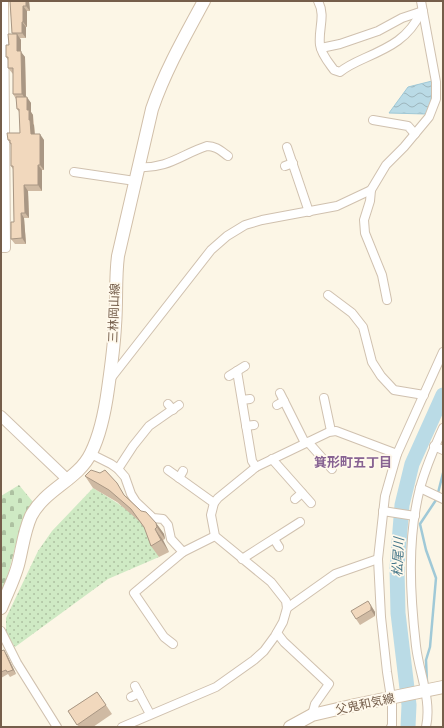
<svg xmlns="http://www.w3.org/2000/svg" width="444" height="728" font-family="Figtree,'Noto Sans JP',sans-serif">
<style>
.grass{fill:url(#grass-dots)}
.cemetery{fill:url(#cemetery-stones)}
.water{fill:url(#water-waves);stroke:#a0c9d7}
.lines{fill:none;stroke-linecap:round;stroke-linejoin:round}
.stream{stroke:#a0c9d7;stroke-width:2.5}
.river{stroke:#badbe6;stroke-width:15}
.minor-casing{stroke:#d0c1af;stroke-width:10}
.tertiary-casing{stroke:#d0c1af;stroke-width:12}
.secondary-casing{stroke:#d1bfa9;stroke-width:14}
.minor{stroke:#fff;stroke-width:8}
.tertiary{stroke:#fff;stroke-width:10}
.secondary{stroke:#fff;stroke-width:12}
.wall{fill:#cfbaa3}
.shaded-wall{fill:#a99784}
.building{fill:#f1d8bd;stroke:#a99784}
.labels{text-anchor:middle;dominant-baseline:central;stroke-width:3.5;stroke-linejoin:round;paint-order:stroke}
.street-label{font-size:12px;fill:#755e4b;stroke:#fff9ec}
.neighbourhood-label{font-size:13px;font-weight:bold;fill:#876292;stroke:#fff9ec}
.water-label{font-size:13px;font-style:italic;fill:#447689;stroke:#fff9ec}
</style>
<defs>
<pattern id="grass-dots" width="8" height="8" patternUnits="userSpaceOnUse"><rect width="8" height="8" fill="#cfeac4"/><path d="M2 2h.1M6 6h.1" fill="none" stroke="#adc1a1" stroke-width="1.8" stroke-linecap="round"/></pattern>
<pattern id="cemetery-stones" width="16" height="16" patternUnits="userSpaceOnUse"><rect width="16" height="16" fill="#cfeac4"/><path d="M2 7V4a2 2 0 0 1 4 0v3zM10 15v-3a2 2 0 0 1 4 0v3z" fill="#adc1a1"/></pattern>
<pattern id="water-waves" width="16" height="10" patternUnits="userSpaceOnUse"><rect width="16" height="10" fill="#badbe6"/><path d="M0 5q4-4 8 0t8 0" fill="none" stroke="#9cb5bc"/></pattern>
</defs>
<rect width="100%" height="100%" fill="#fcf6e6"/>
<path class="grass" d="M93 488C113 500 143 517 153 540 155 545 157 552 159 557L108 579 15 647 6 634V618L38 551 52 531Z"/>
<path class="cemetery" d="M19 485 33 502C16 528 14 561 3 589L1 588V496Z"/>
<polygon class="water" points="432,81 431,102 426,114 389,113 408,87"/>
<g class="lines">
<g class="stream">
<polyline points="438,493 443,473"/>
<polyline points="427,683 426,660 430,647 436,578 426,550 420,524 436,500"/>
</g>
<polyline class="river" points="408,727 409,705 398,613 397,568 402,505 412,464 443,395"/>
<g class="minor-casing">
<g id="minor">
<path d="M318 1C326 16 318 29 320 45 321 54 329 63 334 70L340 72C347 66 356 62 365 58 390 47 409 38 421 12"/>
<polyline points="321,48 340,44 378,31 402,18 423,11"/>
<polyline points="373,120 408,126 415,134"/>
<polyline points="287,147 309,212"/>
<polyline points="285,166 293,163"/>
<path d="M138 167C168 169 182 154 207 146 216 146 221 151 228 156"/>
<polyline points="74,172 135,181"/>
<polyline points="371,190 370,201 364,220 365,233 382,275 387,300"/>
<polyline points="1,248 6,248 4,1"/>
<polyline points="328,295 352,313 363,327 372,362 381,376 394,390 424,395"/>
<polyline points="237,371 252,461 256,467"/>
<polyline points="229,376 245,366"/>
<polyline points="111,378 211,250 227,236 245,225 262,220 337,206 371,190 386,165 404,147 429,117 436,99 436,82 421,1"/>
<polyline points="280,393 305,443"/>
<polyline points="324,398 331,431"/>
<polyline points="242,400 250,399"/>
<polyline points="168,404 173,410"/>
<polyline points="277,405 284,401"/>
<polyline points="246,426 254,425"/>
<polyline points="308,442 332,469"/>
<polyline points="434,446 443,450"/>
<polyline points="91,454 111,464 118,469 125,477 131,494 136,502 153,518 163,519 168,525 171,539 183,552 215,536"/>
<polyline points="272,459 311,503"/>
<polyline points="118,469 133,446 149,426 179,405"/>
<polyline points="168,470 214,503"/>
<polyline points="179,478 183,471"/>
<polyline points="420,488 443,499"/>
<polyline points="295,499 302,493"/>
<polyline points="383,511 415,516"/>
<polyline points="274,539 279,547"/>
<polyline points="242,559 300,522"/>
<polyline points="287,608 335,574 378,559"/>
<polyline points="1,631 17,663 57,727"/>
<polyline points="277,633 284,642 329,684 315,704 312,715"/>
<polyline points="173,644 164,637 134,593 183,552"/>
<polyline points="135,686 150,714"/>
<polyline points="131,697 139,693"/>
<polyline points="122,727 216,687 254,660 264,651 275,636 283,622 287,608 286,601 271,582 215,536 211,515 214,503 218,498 256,467 329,432 336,431 397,454"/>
<polyline points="391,727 392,725 392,704 387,672 381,617 378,559 385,496 397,454 443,352"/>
<path d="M426 727C432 700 419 673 416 646 410 594 407 539 420 488 426 467 434 448 443 428"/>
</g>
</g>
<g class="tertiary-casing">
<polyline id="tertiary" points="1,416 68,480"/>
</g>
<g class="secondary-casing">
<g id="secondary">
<path d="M1 608C7 593 14 580 18 565 22 550 24 531 31 516 45 489 78 480 91 453 101 433 105 411 108 389 111 368 114 347 115 326 117 302 115 279 118 256L152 109C165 71 185 36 204 1"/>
<polyline points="290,727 312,715 355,705 443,687"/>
</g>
</g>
<use href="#minor" class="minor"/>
<use href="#tertiary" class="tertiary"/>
<use href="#secondary" class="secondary"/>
</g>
<g class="wall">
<polygon points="10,1 29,1 30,11 27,11 27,27 26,27 26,38 20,38 21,40 21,52 25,57 26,97 31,103 31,112 33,115 35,134 44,140 44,170 42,170 42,191 28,191 29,218 24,218 26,244 15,244 11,239 14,222 13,169 11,166 11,145 8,140 20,133 20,113 17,109 16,99 13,94 13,74 8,68 8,60 6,57 9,45 13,34 12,33"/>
<polygon points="85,476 127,497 141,511 156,523 164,534 165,539 163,540 169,552 159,557 151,546 145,529 139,521 117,502 93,488"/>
<polygon points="372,607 375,612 375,616 360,625 356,619"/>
<polygon points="1,651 7,655 16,674 10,677 8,674 1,678"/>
<polygon points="97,692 112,714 93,727 79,727 68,711"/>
</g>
<g class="shaded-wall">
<polygon points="26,1 29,1 30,11 26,6"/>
<polygon points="23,6 27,11 27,27 23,22"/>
<polygon points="22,22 26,27 26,38 22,33"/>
<polygon points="17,34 21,40 21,52 25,57 26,100 22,94 17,51"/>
<polygon points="27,97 31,103 31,112 33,115 33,124 34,125 35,140 31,134 29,120 27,110"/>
<polygon points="40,134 44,140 44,170 40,165"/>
<polygon points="38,165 42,170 42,191 38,185"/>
<polygon points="24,185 28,191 29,218 25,213"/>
<polygon points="21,213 24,218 26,244 22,238"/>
<polygon points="156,523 164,534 165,539 157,527"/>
<polygon points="155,529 163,540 169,552 161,540"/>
<polygon points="368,601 375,612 375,616 371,610"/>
<polygon points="4,650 7,655 16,674 13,670"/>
</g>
<g class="building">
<polygon points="10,1 26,1 26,6 23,6 23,22 22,22 22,33 12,33"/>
<polygon points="8,34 17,34 17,51 21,51 22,94 13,94 13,68 8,68 8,57 6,57 6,45 9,45"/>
<polygon points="16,97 27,97 27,110 29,110 29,120 30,120 31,134 40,134 40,165 38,165 38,185 24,185 25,213 21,213 22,238 11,239 11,222 14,222 13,166 11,166 11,143 10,143 10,140 8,140 7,133 20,133 19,109 17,109"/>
<polygon points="91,470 100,473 105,470 117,483 124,495 141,511 146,512 156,523 157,527 155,529 161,540 151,546 144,527 131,509 109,490 85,476"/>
<polygon points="368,601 371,606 371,610 356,619 351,611"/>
<polygon points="4,650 13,670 7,672 6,670 1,672 1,651"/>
<polygon points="97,692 106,705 77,725 68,711"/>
</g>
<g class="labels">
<g class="street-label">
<text transform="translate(114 313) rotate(-88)">三林岡山線</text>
<text transform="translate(365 704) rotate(-12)">父鬼和気線</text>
</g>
<g class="neighbourhood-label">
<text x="353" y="462">箕形町五丁目</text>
</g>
<g class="water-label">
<text transform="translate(398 557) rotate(-87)">松尾川</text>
</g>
</g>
<rect width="444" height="728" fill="none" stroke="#755e4b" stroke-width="4"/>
</svg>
